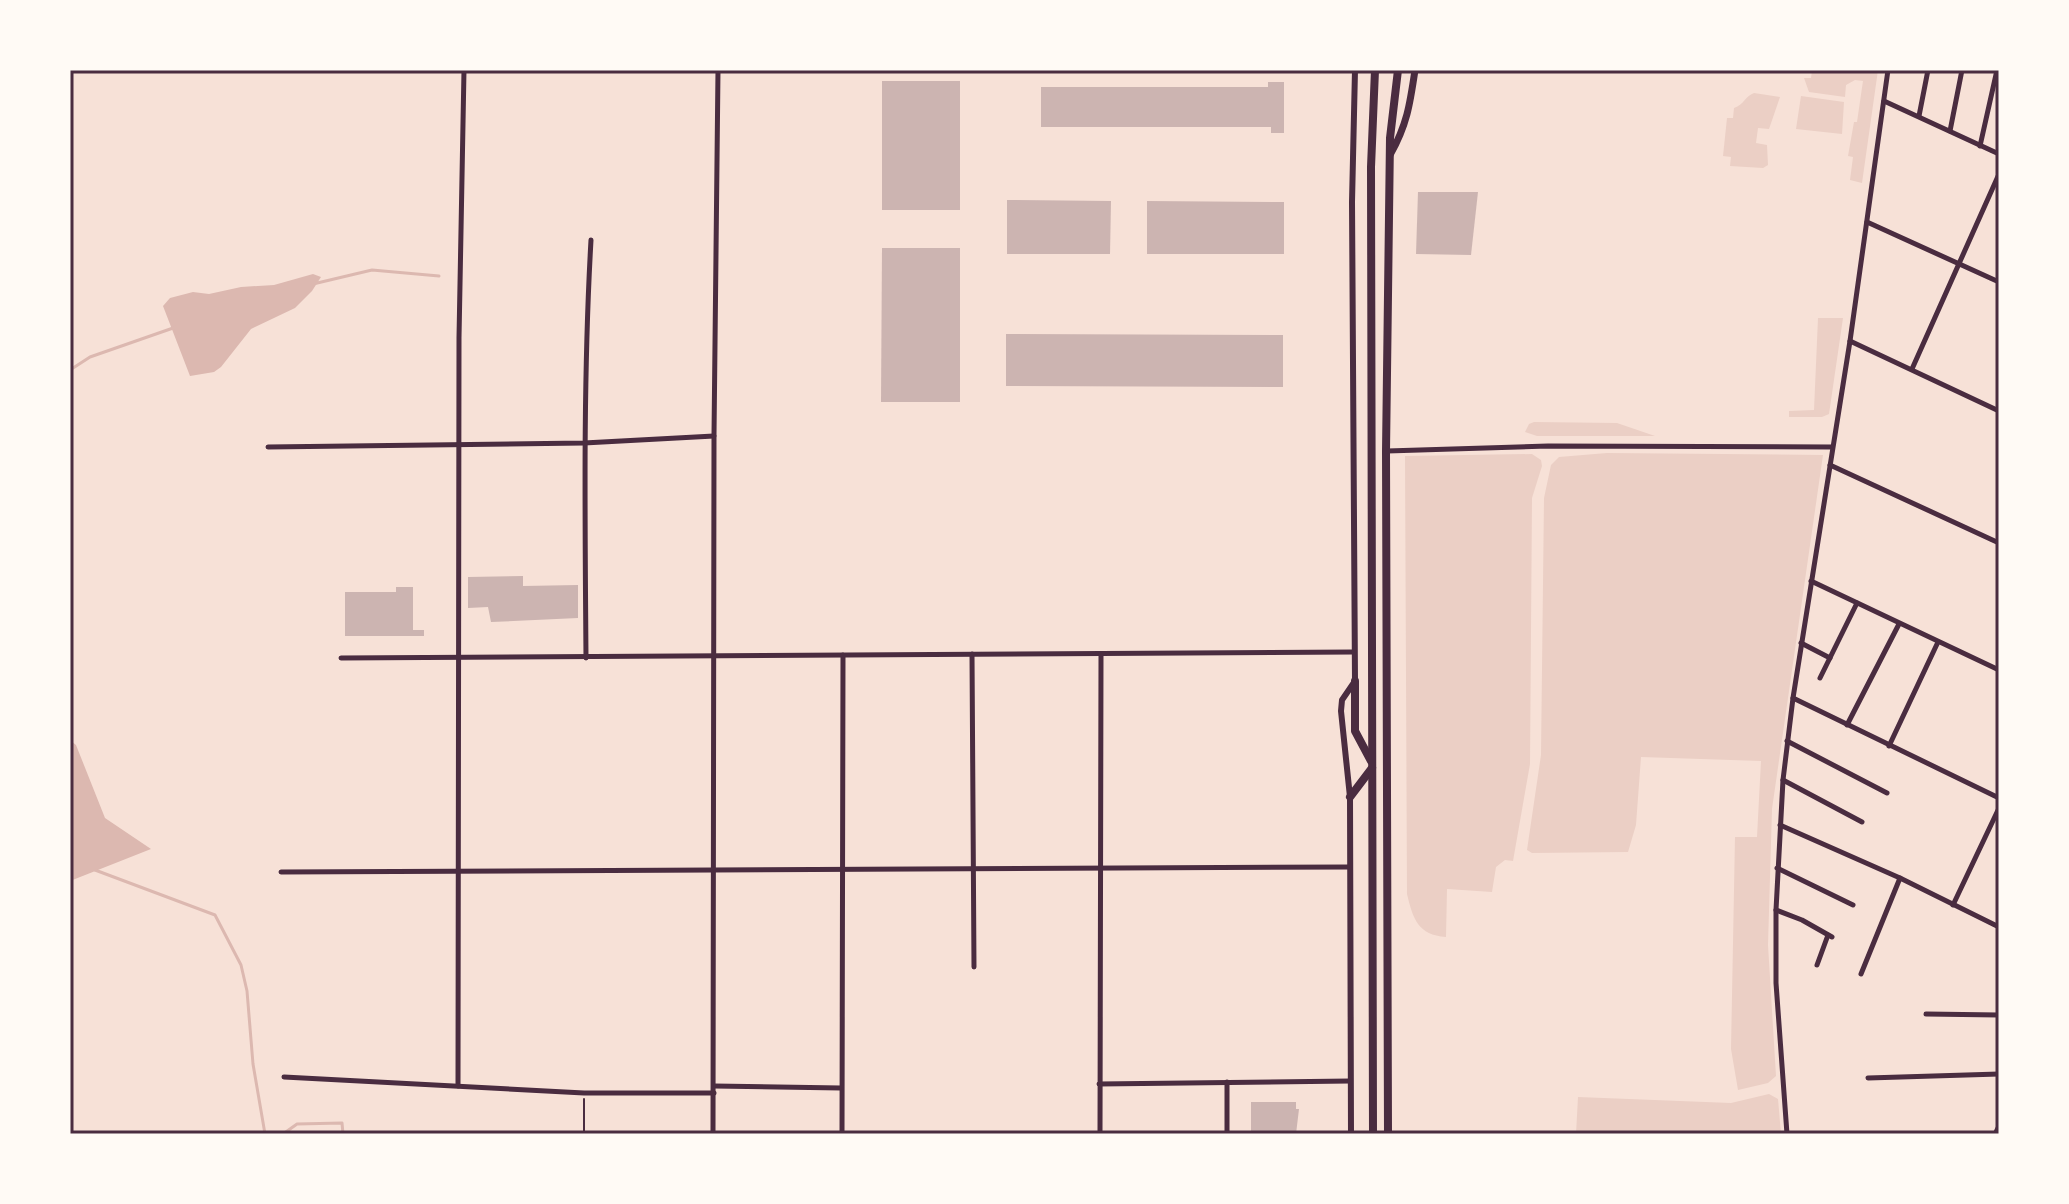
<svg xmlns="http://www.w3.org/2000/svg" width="2069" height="1204" font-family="'Roboto Condensed',sans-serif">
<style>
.green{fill:#ebcfc5}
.water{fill:#dcb8b0}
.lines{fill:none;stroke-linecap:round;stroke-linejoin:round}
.stream{stroke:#dcb8b0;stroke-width:3}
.building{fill:#ccb4b1}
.path{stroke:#4a2c40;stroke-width:2}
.minor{stroke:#4a2c40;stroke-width:5}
.tertiary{stroke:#4a2c40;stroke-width:6}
.primary{stroke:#4a2c40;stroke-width:7}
.trunk{stroke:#4a2c40;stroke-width:8}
.neatline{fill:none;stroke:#4a2c40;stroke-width:3}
</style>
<rect width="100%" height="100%" fill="#f7e1d7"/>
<g class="green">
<polygon points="1812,70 1878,70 1862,183 1850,180 1853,157 1848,156 1854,122 1857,122 1863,81 1855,80 1846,85 1845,97 1809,92 1804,78 1811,78"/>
<path d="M1754 93 1780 97 1769 129 1758 128 1756 143 1767 145 1768 165 1763 168 1730 166 1731 157 1723 156 1727 118H1733L1734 108C1744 105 1745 96 1754 93Z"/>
<polygon points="1801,96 1844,102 1842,134 1796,129"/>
<polygon points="1818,318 1843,318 1829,414 1822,417 1789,417 1789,411 1814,410"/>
<polygon points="1534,422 1617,423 1655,436 1537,436 1525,432 1529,424"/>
<polygon points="1607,453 1823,455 1772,809 1768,945 1776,1076 1768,1083 1738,1090 1731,1049 1735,837 1757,837 1761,761 1641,757 1636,825 1628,852 1532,853 1527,850 1541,755 1544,498 1551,465 1559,457"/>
<path d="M1532 454 1541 460 1542 466 1532 498 1530 764 1513 861 1505 860 1496 867 1492 892 1447 889 1446 937C1418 935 1413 919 1407 894L1405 456Z"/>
<polygon points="1769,1094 1778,1099 1781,1134 1576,1134 1578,1097 1731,1103"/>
</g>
<g class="water">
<polygon points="313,274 321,277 312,291 295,308 251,329 221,367 214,372 190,376 163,306 170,298 193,292 209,294 241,287 274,285"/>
<polygon points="70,740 76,745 105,818 151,849 70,881"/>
</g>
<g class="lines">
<g class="stream">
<polyline points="313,284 372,270 439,276"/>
<polyline points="70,370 90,357 176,327"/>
<polyline points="95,870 215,915 241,965 247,991 253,1064 265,1134"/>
<polyline points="283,1134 297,1124 342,1123 343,1134"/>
</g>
</g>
<g class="building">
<rect x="882" y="81" width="78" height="129"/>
<polygon points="1268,82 1284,82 1284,133 1271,133 1271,127 1041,127 1041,87 1268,87"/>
<polygon points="1418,192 1478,192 1471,255 1416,254"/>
<polygon points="1007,200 1111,201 1110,254 1007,254"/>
<polygon points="1147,201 1284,202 1284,254 1147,254"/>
<polygon points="882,248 960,248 960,402 881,402"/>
<polygon points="1006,334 1283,335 1283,387 1006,386"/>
<polygon points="523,576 523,586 578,585 578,618 491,622 488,607 468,608 468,577"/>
<polygon points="396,587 413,587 413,630 424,630 424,636 345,636 345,592 396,592"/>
<polygon points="1251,1102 1296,1102 1296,1109 1299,1109 1296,1134 1251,1134"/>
</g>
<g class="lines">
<polyline class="path" points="584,1099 584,1134"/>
<g class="minor">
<polyline points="1884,101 1999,154"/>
<polyline points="1919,116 1928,70"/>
<polyline points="1950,131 1962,70"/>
<polyline points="1980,146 1997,70"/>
<polyline points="1867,222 1999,282"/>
<polyline points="1850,341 1999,411"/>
<polyline points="1912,369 1999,174"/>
<polyline points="268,447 584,443 714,436"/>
<polyline points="1387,451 1548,446 1832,447"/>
<polyline points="1830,465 1999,543"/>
<polyline points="1811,581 1999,670"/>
<polyline points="1801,643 1830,658"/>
<polyline points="972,654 974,967"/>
<polyline points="341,658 1354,652"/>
<path d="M586 658C585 519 583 380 591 240"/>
<polyline points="1820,678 1857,603"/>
<polyline points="1793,698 1999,798"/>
<polyline points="1847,725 1899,624"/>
<polyline points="1787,741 1887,793"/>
<polyline points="1889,746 1938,642"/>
<polyline points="1783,780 1862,822"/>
<polyline points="1780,825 1900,878 1999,927"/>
<polyline points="1777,868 1853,905"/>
<polyline points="281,872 1350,867"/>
<polyline points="1953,905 1999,808"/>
<polyline points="1776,910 1802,920 1832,937"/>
<polyline points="1817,965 1828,935"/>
<polyline points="1861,974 1900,878"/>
<polyline points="1926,1014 1999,1015"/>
<polyline points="284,1077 584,1093 714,1093"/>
<polyline points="1868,1078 1999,1074"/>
<polyline points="1227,1082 1227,1134"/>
<polyline points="1099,1084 1350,1081"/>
<polyline points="458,1086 459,338 464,70"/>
<polyline points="714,1086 841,1088"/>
<polyline points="713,1134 714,436 718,70"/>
<polyline points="842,1134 843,655"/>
<polyline points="1100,1134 1101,655"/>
<polyline points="1787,1134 1776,983 1776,910 1783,780 1793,698 1850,341 1888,70"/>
<polyline points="1995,1134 1999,1126"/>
</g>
<polyline class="tertiary" points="1351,1134 1350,797 1341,711 1342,700 1355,681 1352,202 1355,70"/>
<path class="primary" d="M1390 155C1407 125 1410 104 1415 70"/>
<g class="trunk">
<polyline points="1355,681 1355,731 1371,761"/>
<polyline points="1350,797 1372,768"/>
<polyline points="1373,1134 1371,167 1375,70"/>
<polyline points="1388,1134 1386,451 1390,138 1398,70"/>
</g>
</g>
<rect width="2069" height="1204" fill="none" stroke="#fffaf5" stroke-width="144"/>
<rect x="72" y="72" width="1925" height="1060" class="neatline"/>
</svg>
